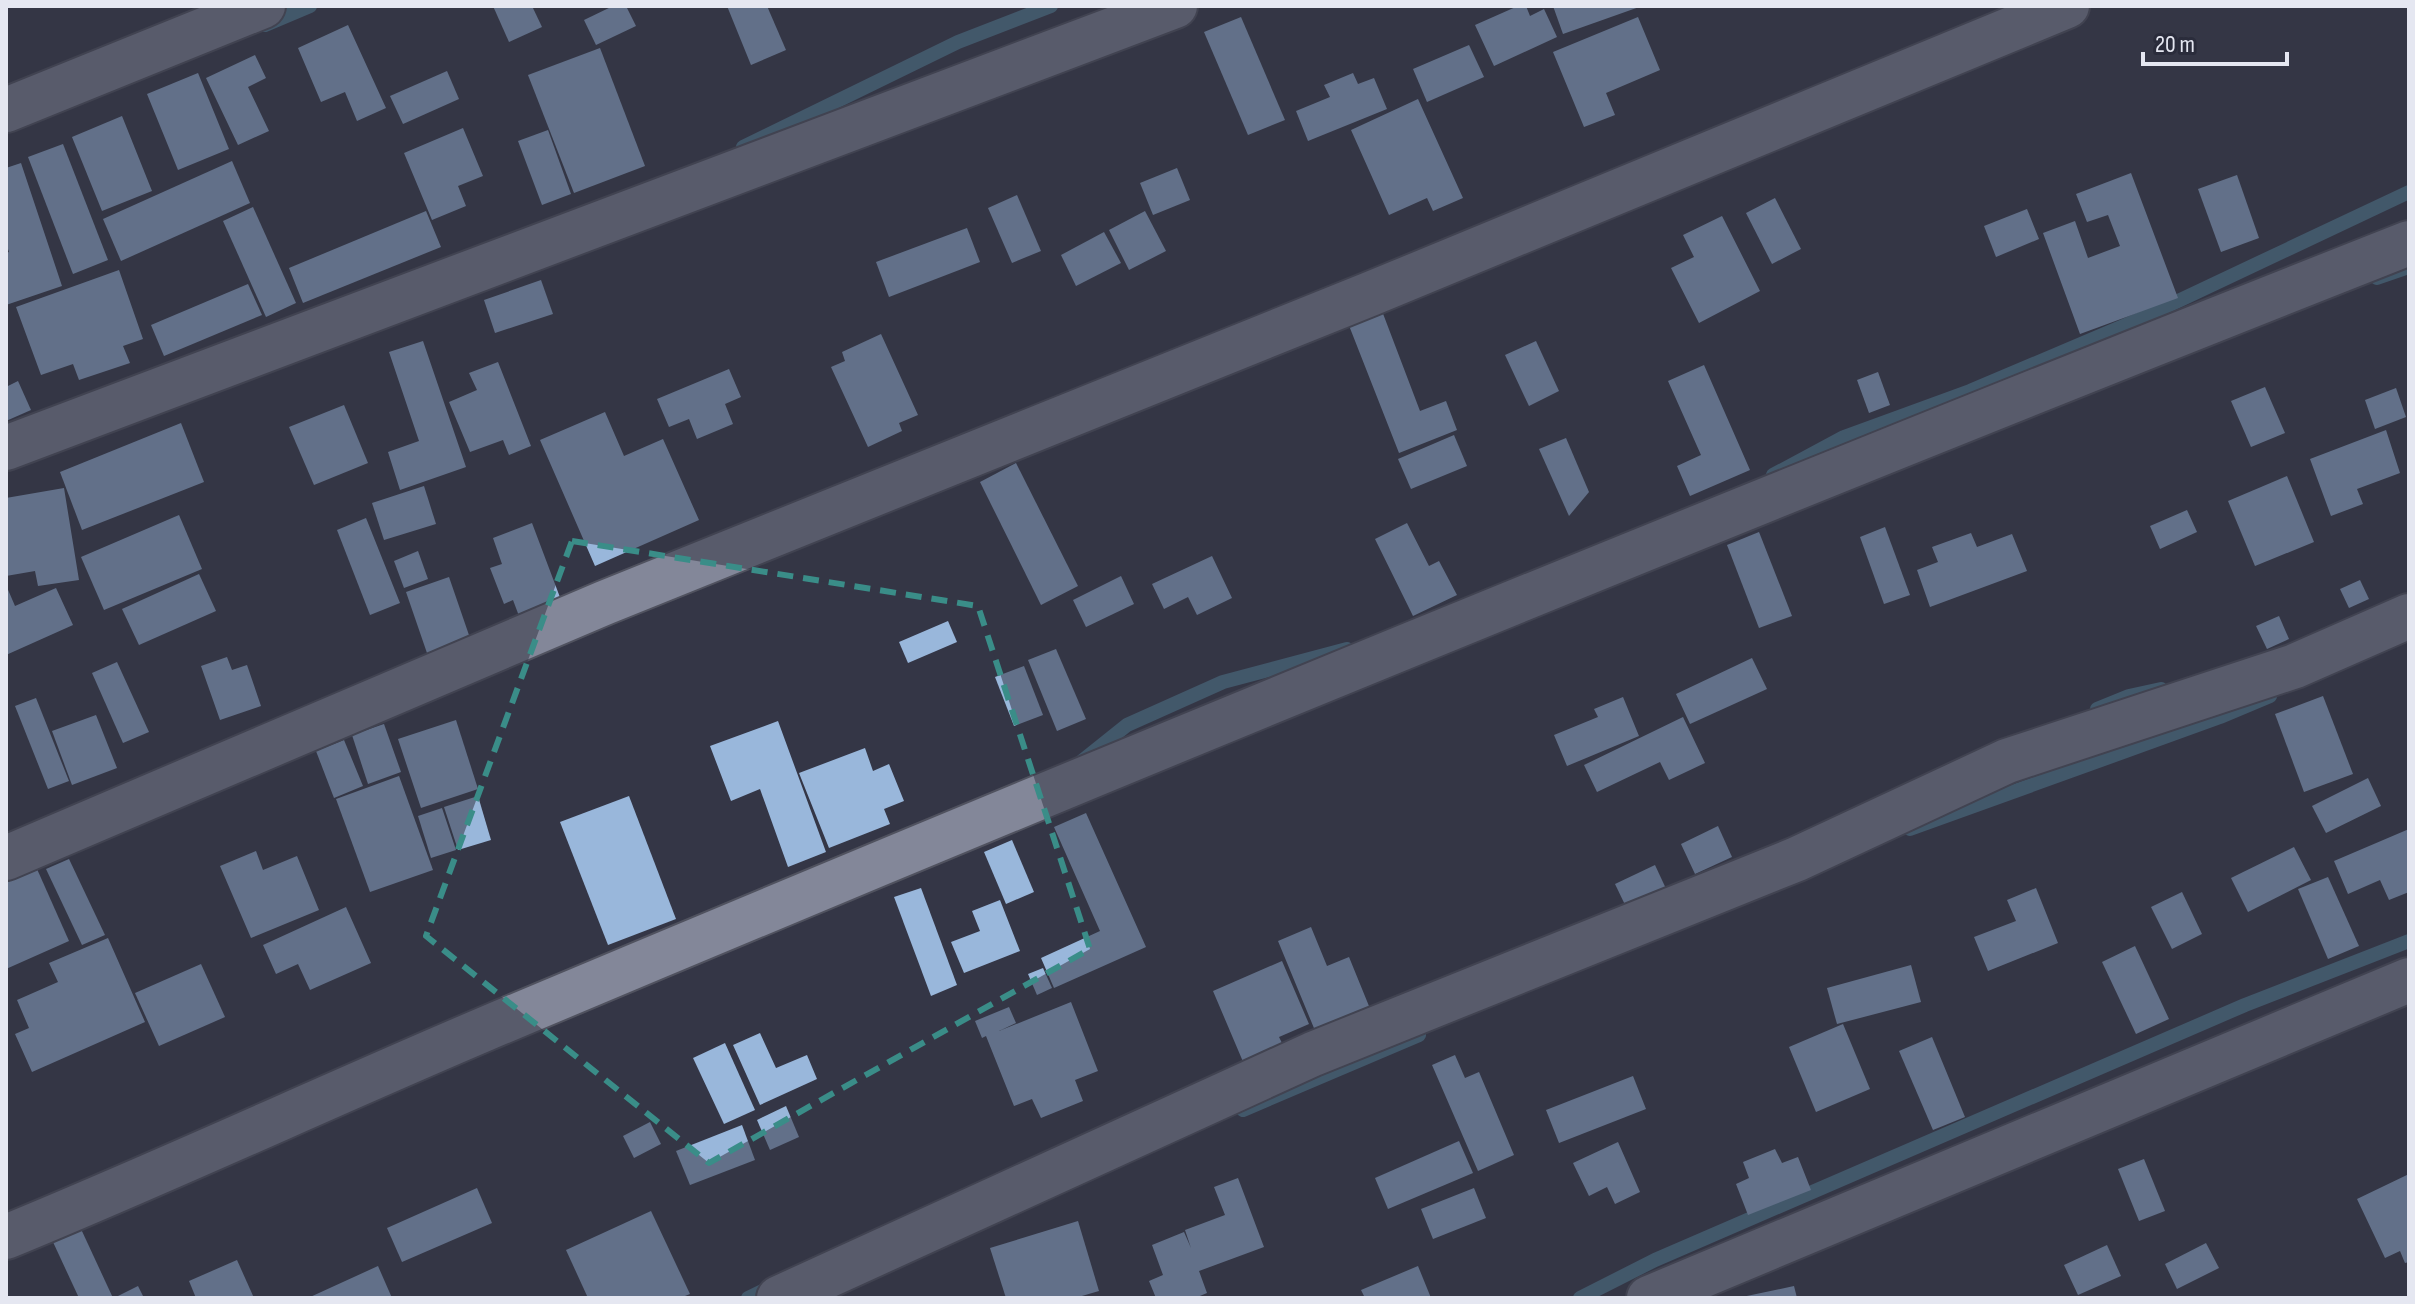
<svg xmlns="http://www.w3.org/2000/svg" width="2415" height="1304" font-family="'Sofia Sans Condensed',sans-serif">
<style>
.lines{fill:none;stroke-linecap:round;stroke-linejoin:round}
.stream{stroke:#538198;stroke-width:14}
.building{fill:#99b7db}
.minor-casing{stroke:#50525f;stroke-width:48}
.minor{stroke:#838799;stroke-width:44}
.marked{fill:none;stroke:#3a8d88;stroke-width:6;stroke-dasharray:16 10;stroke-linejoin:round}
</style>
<rect width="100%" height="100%" fill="#343646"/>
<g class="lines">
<g class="stream">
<polyline points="265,25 310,6"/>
<polyline points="743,147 958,42 1051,6"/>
<polyline points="2377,278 2409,267"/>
<polyline points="1773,475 1844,437 1970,391 2140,319 2409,192"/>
<polyline points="2097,709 2129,696 2161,689"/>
<polyline points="1082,761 1127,725 1223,682 1347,649"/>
<polyline points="1910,829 2220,717 2270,696"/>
<polyline points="1243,1110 1419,1035"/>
<polyline points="748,1298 773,1286"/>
<polyline points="1580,1298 1655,1260 2245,1005 2409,941"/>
</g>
</g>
<g class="building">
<polygon points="493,6 532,6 542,27 509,42"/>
<polygon points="613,6 626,6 636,26 596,45 584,20"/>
<polygon points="727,6 767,6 786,50 751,65"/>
<polygon points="1518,6 1526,6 1530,16 1544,9 1557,37 1494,66 1475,25"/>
<polygon points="1553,6 1642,6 1563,34"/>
<polygon points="1241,17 1285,120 1248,135 1204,32"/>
<polygon points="1638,17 1660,70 1606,93 1615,115 1584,127 1553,52"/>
<polygon points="348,25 386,108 357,121 345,92 321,102 298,48"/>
<polygon points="1469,45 1484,77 1427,102 1413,69"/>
<polygon points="600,48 645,166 574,193 528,75"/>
<polygon points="255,55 266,78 248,87 269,131 238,145 206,78"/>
<polygon points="447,71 459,99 403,124 390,96"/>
<polygon points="198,73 229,149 178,170 147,94"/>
<polygon points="1353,73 1358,84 1374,78 1387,109 1308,141 1296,111 1330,97 1324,85"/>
<polygon points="1418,99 1463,198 1433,211 1427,198 1389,215 1351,130"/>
<polygon points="122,116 152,191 102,211 72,137"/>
<polygon points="463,128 483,176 458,186 466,206 432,220 404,153"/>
<polygon points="548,130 571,194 542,205 518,141"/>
<polygon points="63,144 108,260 73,274 28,157"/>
<polygon points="232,161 250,203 121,261 103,219"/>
<polygon points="21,163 62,286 6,305 6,253 9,252 6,243 6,168"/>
<polygon points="1177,168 1190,200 1153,215 1140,183"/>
<polygon points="2131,173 2178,298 2080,334 2043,233 2075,221 2088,258 2120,246 2108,215 2087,222 2076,194"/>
<polygon points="2237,175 2259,238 2221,252 2198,189"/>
<polygon points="1017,195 1041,251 1012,263 988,208"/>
<polygon points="1775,198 1801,249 1772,264 1746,213"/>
<polygon points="253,207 296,303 266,317 223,221"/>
<polygon points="2027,209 2039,239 1996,257 1984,226"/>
<polygon points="426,211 441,247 303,303 289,268"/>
<polygon points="1145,211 1166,251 1129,270 1109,230"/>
<polygon points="1722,216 1760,291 1699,323 1671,268 1694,257 1683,235"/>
<polygon points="967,228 980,262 889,297 876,262"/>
<polygon points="1104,232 1121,263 1076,286 1061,255"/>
<polygon points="119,270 143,339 123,346 130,363 79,380 73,364 41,375 16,307"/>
<polygon points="541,280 553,314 495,333 484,300"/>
<polygon points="248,284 262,315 164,356 151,325"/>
<polygon points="1382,311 1420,411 1446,401 1457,430 1399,453 1348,323"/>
<polygon points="881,334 918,415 899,423 902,431 868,447 831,367 845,361 842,352"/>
<polygon points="423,341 466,467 400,490 388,452 419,441 389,352"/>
<polygon points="1536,341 1559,391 1529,406 1505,355"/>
<polygon points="498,362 531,446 509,455 503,440 470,452 449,402 477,390 469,373"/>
<polygon points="1704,365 1750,470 1690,496 1677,466 1701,455 1668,381"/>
<polygon points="729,369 741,397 725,404 733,424 697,439 689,419 669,427 657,399"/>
<polygon points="1878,372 1890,405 1869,413 1857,380"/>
<polygon points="18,381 31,410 6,421 6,387"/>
<polygon points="2265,387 2285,433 2251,447 2231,401"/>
<polygon points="2396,388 2406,417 2375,429 2365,400"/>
<polygon points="344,405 368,463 314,485 289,427"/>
<polygon points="605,412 624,456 663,439 699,520 595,566 540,440"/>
<polygon points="181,423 204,482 82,530 60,472"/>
<polygon points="2386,430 2400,473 2357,489 2363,504 2331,516 2310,459"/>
<polygon points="1454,435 1467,466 1411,489 1398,459"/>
<polygon points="1566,438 1589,492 1569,516 1539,449"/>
<polygon points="1016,463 1078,586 1041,605 980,482"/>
<polygon points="2287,476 2314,542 2255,566 2228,501"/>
<polygon points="424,486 436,524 384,540 372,503"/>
<polygon points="64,488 79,580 38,586 35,571 6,576 6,498"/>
<polygon points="2187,510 2197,532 2160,549 2150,526"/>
<polygon points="179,515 202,569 104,610 81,557"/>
<polygon points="366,518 400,603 370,615 337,530"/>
<polygon points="532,523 561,600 519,616 513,600 504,604 490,568 502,564 493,538"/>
<polygon points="1407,523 1429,566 1439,561 1457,595 1413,616 1375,539"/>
<polygon points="1885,527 1910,595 1884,604 1860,537"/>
<polygon points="1759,532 1792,616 1759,628 1727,545"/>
<polygon points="1971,533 1977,547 2012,534 2027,571 1930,607 1917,570 1938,562 1932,547"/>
<polygon points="418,551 428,579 404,588 394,561"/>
<polygon points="1212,556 1232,598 1197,615 1188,597 1164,609 1152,584"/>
<polygon points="199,574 216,611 139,645 122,609"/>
<polygon points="1121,576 1134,604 1086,627 1073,600"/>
<polygon points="449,577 471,641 428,656 406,592"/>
<polygon points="2360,580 2369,599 2349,608 2340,589"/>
<polygon points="6,585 15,606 56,588 73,625 6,655"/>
<polygon points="2279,616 2289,639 2267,649 2256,626"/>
<polygon points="948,621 957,642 908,663 899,642"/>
<polygon points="1056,649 1086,719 1057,731 1028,660"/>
<polygon points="227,657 232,670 247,665 261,706 220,720 201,666"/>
<polygon points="1752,658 1767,689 1690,724 1676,694"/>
<polygon points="117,662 149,732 123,743 92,673"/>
<polygon points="1024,666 1043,715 1014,726 995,677"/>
<polygon points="2323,696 2353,774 2304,792 2275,714"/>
<polygon points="1623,697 1639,736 1567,766 1554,735 1598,717 1594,709"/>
<polygon points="36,698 69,781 48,789 15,706"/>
<polygon points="96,715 117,768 72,785 52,731"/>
<polygon points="1683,717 1705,763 1669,780 1660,762 1597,792 1584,765"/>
<polygon points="456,720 478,789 421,808 398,739"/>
<polygon points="778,721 826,852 788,867 760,789 731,801 710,746"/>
<polygon points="384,724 401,772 368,784 352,735"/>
<polygon points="344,740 363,786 334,798 316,751"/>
<polygon points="865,748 873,771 889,764 904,801 884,809 890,824 829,848 799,773"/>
<polygon points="399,776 433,870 370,892 336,799"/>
<polygon points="2368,778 2381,806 2326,833 2312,806"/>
<polygon points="478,796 491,840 458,850 444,807"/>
<polygon points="629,796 676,919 608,945 560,822"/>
<polygon points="442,808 456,850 431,858 418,816"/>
<polygon points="1086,813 1146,947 1054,988 1041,958 1100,931 1054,827"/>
<polygon points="1718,826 1732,857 1695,874 1681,844"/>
<polygon points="2409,829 2409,892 2389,900 2380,880 2348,894 2334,861"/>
<polygon points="1012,840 1034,892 1006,904 984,852"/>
<polygon points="2294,847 2311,880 2248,912 2231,878"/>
<polygon points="256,851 263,870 297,856 319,910 251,938 220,866"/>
<polygon points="69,859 105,935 82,945 46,869"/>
<polygon points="1655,865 1668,893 1628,911 1615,884"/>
<polygon points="37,869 69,941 6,969 6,883"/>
<polygon points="2328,877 2359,946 2328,959 2298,889"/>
<polygon points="921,888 957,985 931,996 894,897"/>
<polygon points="2036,888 2058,943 1988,971 1974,937 2016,921 2007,900"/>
<polygon points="2182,892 2202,934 2172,949 2151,907"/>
<polygon points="1000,900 1020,951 964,973 951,942 980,931 972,911"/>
<polygon points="346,907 371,963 310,990 298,964 276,974 263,945"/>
<polygon points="1311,927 1327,966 1349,957 1371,1011 1316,1033 1278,941"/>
<polygon points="108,938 145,1022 32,1072 15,1034 29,1028 17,1000 58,982 49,963"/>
<polygon points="2135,946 2169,1019 2136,1034 2102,962"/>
<polygon points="1282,961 1309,1024 1279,1037 1284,1047 1244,1064 1213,991"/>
<polygon points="201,964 225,1017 159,1046 135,993"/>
<polygon points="1911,965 1921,1002 1837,1024 1827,988"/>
<polygon points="1043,968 1052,988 1037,995 1028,974"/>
<polygon points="1071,1002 1098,1071 1075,1080 1083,1101 1041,1118 1032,1099 1014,1106 986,1036 982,1038 975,1021 1009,1007 1016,1023 999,1031"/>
<polygon points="1843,1024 1870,1089 1816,1112 1789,1047"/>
<polygon points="760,1033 776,1068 807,1055 817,1079 760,1105 733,1045"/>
<polygon points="1932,1037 1965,1117 1933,1130 1899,1051"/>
<polygon points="725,1043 755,1110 724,1124 693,1058"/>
<polygon points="1455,1055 1465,1078 1479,1072 1514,1155 1478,1171 1432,1065"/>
<polygon points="1633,1076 1646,1109 1559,1143 1546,1110"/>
<polygon points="786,1106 799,1137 770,1150 757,1120"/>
<polygon points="650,1122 661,1144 634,1158 623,1136"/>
<polygon points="742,1125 755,1160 690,1185 676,1151"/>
<polygon points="1459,1141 1473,1173 1388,1209 1375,1178"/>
<polygon points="1618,1142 1640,1192 1615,1204 1607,1187 1589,1196 1573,1163"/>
<polygon points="1775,1149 1782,1163 1798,1157 1811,1190 1748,1215 1736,1184 1749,1178 1743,1162"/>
<polygon points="2144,1159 2165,1211 2139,1221 2118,1169"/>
<polygon points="2409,1174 2409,1262 2405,1263 2400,1251 2385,1258 2357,1199"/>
<polygon points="1238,1178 1264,1247 1199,1271 1207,1293 1195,1298 1156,1298 1149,1281 1163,1275 1152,1245 1184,1232 1191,1248 1185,1230 1225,1215 1214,1187"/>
<polygon points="477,1188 492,1223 402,1262 387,1228"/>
<polygon points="1474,1188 1486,1218 1433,1239 1421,1209"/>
<polygon points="651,1211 690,1294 680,1298 588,1298 566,1250"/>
<polygon points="1078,1221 1099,1291 1075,1298 1006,1298 990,1248"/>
<polygon points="81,1229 113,1298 79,1298 53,1242"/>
<polygon points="2206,1243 2219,1268 2177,1289 2165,1264"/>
<polygon points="2107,1245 2121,1276 2078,1295 2064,1265"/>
<polygon points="237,1260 254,1298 196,1298 189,1281"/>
<polygon points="378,1266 392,1298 308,1298"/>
<polygon points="1418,1266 1431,1298 1365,1298 1361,1290"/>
<polygon points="138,1286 144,1298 114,1298"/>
<polygon points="1794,1286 1797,1298 1742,1298 1742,1297"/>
</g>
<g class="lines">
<g class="minor-casing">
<g id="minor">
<polyline points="6,110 263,6"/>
<polyline points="6,448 1175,6"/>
<polyline points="6,858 604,603 1370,294 2067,6"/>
<path d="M6 1237C167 1171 325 1097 485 1029 1124 760 1765 497 2409 243"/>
<polyline points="779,1298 1313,1054 1797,859 2007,761 2295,666 2409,616"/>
<polyline points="1649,1298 2409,980"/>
</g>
</g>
<use href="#minor" class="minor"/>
</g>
<path d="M0 0H2415V1304H0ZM572 541 978 606 1090 949 709 1163 426 936Z" fill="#343646" fill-opacity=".55" fill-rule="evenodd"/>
<path class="marked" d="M572 541 978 606 1090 949 709 1163 426 936Z"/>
<rect width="2415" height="1304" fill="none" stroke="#e5e7f1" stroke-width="16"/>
<path d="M2143 52v12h144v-12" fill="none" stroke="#e5e7f1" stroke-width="4"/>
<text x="2155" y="52" font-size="24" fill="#e5e7f1" stroke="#2a2c3b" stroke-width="6" paint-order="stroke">20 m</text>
</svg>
